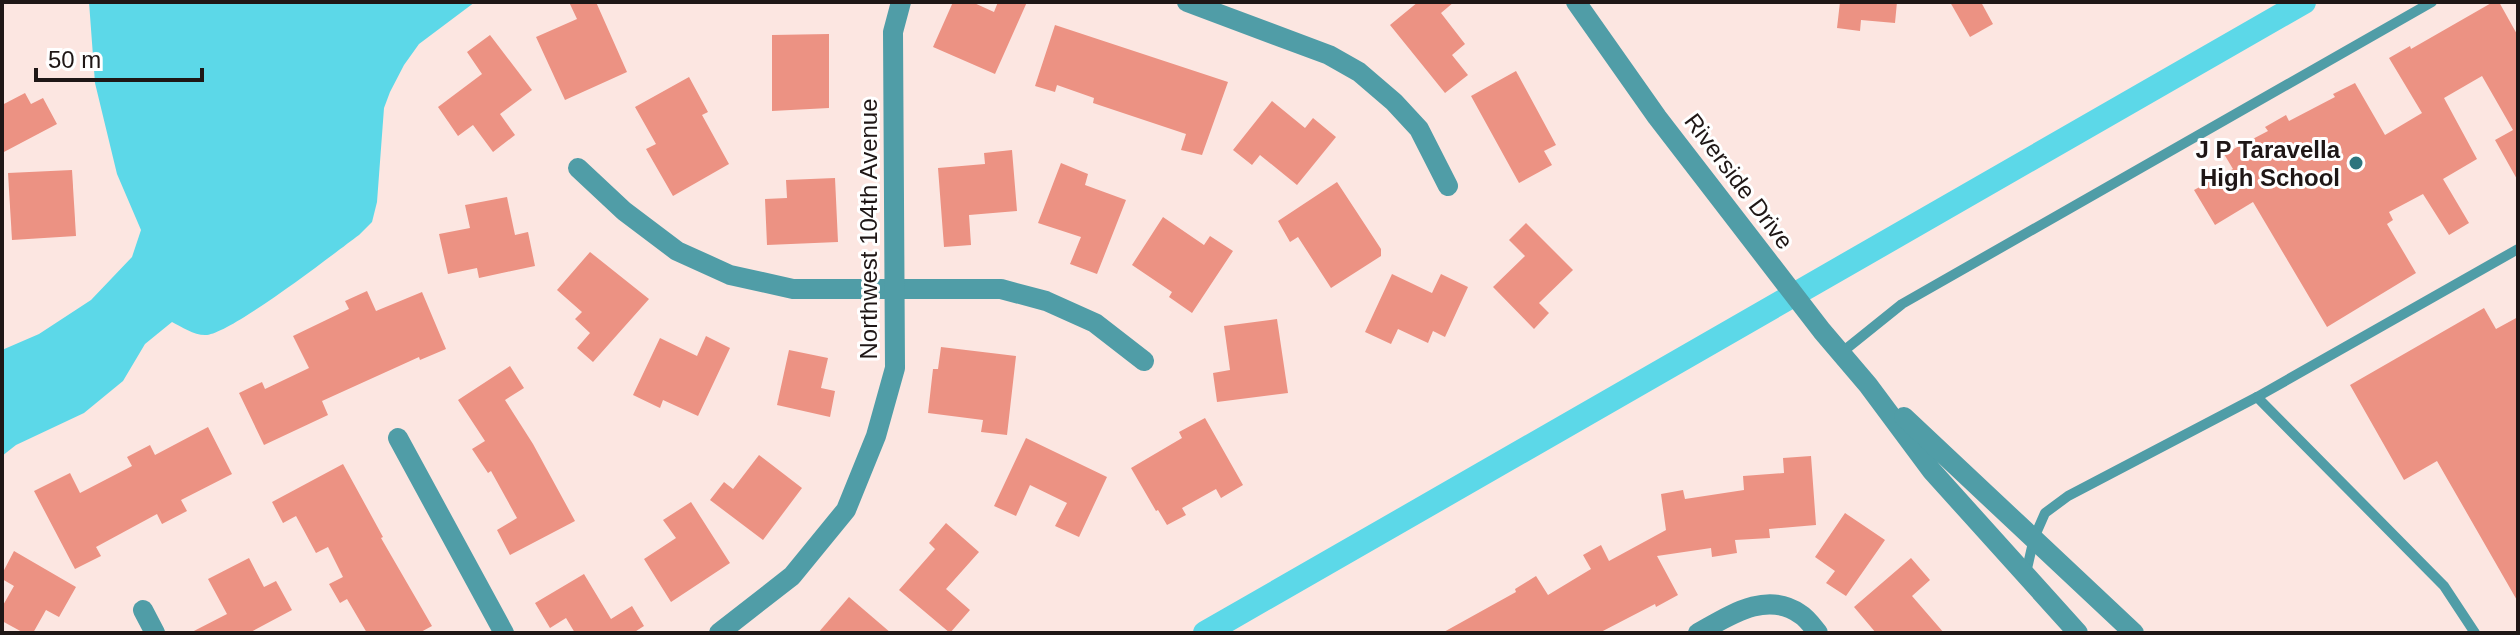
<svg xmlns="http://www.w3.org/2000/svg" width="2520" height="635" font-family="Helvetica,sans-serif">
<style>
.water{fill:#5cd8e8}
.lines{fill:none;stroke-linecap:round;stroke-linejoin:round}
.canal{stroke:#5cd8e8;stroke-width:24}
.building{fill:#ec9283}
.service{stroke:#509da7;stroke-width:10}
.minor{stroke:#509da7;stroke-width:20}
.tertiary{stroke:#509da7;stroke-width:20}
.poi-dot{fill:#2c747d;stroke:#fff;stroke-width:3}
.labels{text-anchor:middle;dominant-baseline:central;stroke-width:6;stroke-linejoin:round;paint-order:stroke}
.poi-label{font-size:24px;font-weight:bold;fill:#1f1716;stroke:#fff;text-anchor:end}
.street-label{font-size:24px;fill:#1f1716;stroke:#fff}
</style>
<rect width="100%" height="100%" fill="#fce6e1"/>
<path class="water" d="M89 2H475L419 44 404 65 390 92 384 108 377 202 372 222 359 235C332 255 233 332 207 335 195 336 182 327 172 322L145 344 123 381 84 413 16 445 2 456V350L39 334 91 300 132 257 141 230 117 174 95 83Z"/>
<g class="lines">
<polyline class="canal" points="1205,633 2304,2"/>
</g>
<g class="building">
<polygon points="569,2 596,2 627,72 565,100 536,37 577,19"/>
<polygon points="953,2 972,2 994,12 998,2 1027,2 995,74 933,47"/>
<polygon points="1418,2 1454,2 1441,13 1465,44 1452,55 1468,75 1445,93 1390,25"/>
<polygon points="1840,2 1897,2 1895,23 1861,20 1860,31 1837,28"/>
<polygon points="1950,2 1981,2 1993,24 1970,37"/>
<polygon points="2493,2 2499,2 2518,36 2518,181 2495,140 2513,130 2482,76 2444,98 2477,159 2443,179 2469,223 2449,235 2423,194 2389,212 2393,220 2387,224 2416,273 2327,327 2253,202 2215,225 2194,190 2233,169 2224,154 2268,131 2265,127 2286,115 2289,121 2335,97 2333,94 2355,83 2385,135 2422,113 2389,58 2410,46 2411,49"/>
<polygon points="1055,25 1228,82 1202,155 1181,150 1186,134 1093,103 1094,98 1057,85 1055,92 1035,86"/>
<polygon points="829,34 829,108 772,111 772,35"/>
<polygon points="490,35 532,90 500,114 515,135 493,152 473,125 458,136 438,107 482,74 467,52"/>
<polygon points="1516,71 1556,145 1544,151 1552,165 1519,183 1471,96"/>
<polygon points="689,77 708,112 702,115 729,164 673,196 646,149 656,144 635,107"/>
<polygon points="25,93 31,104 43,98 57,124 2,153 2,105"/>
<polygon points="1272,101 1305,128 1313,118 1336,137 1297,185 1260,155 1252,165 1233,150"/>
<polygon points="1012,150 1017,211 969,215 971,245 944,247 938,168 985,164 984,153"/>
<polygon points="1061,163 1088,174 1085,185 1126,200 1097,274 1070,264 1081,237 1038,223"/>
<polygon points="72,170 76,236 12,240 8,173"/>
<polygon points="835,178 838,242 767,245 765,199 787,198 786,180"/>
<polygon points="1337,182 1381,249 1381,256 1331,288 1298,237 1290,242 1278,221"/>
<polygon points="507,197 515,235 528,232 535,266 479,278 477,268 448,274 439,234 470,228 465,205"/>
<polygon points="1163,217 1204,245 1210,236 1233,251 1192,313 1169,297 1172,292 1132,265"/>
<polygon points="1526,223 1573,270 1539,303 1549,313 1534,329 1493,287 1525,256 1509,240"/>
<polygon points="590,252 649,299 593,362 577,348 590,333 575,319 582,312 557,290"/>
<polygon points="1392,274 1432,293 1441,274 1468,287 1445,337 1433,331 1428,343 1398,329 1391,344 1365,332"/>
<polygon points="367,291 376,311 422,292 446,349 420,360 419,357 322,401 328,415 264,445 239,393 262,382 265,389 309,368 293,336 349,309 345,301"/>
<polygon points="2484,308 2496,329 2518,317 2518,602 2437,461 2404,480 2350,385"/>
<polygon points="1277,319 1288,393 1217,402 1213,373 1230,370 1224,326"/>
<polygon points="706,336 730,348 698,416 663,400 660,408 633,395 660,338 697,356"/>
<polygon points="941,347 1016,356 1007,435 981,432 983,420 928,413 933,369 938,369"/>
<polygon points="789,350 828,358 821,388 835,391 830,417 777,405"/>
<polygon points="510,366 524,388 505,400 533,444 575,521 510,555 497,530 517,518 491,471 488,473 472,449 485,441 458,400"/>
<polygon points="1205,418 1243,485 1221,498 1216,489 1182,508 1186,515 1167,525 1158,510 1156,511 1131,468 1182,438 1179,432"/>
<polygon points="208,427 232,474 181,500 187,511 162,524 157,514 96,547 101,556 75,569 34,491 70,473 80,493 132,466 127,457 150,445 155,455"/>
<polygon points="1026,438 1107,477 1079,537 1055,526 1067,503 1030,485 1016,516 994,506"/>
<polygon points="759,455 802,488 763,540 710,500 724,482 733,489"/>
<polygon points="1811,456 1816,525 1769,529 1770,538 1735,540 1737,553 1712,557 1711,548 1657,556 1678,595 1656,607 1655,604 1599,633 1442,633 1516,592 1515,589 1536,576 1548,595 1591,569 1583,555 1601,545 1609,561 1666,530 1661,494 1683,490 1685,499 1744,490 1743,476 1784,473 1783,458"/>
<polygon points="343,464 383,537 381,538 432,626 419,633 367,633 347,599 340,603 329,584 343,577 328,547 316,553 296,516 283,523 272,502"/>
<polygon points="691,502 730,563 671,602 644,559 676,538 663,520"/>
<polygon points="1845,513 1885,540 1846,596 1826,583 1835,571 1815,557"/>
<polygon points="946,523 979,552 946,589 970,610 950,633 899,590 935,549 929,543"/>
<polygon points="14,551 76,587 59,617 46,610 33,633 24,633 2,621 2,607 14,586 2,579 2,574"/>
<polygon points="249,558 264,587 276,581 292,610 249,633 190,633 227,614 208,579"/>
<polygon points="1911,558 1930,580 1912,596 1944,633 1876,633 1854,607"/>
<polygon points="584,574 611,619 632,606 644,626 633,633 575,633 566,618 550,628 535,603"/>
<polygon points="849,597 891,633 818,633"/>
</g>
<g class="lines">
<g class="service">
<polyline points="1841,353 1902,304 2432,2"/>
<polyline points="2257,397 2444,586 2475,633"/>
<polyline points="2026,573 2034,538 2045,513 2068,496 2257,397 2518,249"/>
</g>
<g class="minor">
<polyline points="1187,2 1329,55 1359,72 1394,102 1419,129 1448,186"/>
<polyline points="578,168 624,211 677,251 730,275 793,289 1001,289 1046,301 1095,323 1144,361"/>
<polyline points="398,438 504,633"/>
<polyline points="143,610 155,633"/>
<polyline points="719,633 792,576 846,510 876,436 895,368 893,32 901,2"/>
<path d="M1698 633C1729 616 1766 590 1800 614 1807 618 1813 627 1818 633"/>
</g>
<g class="tertiary">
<polyline points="1576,2 1657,117 1822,331 1868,385 1932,471 2078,633"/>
<polyline points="1904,417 2134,633"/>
</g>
</g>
<circle class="poi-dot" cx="2356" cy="163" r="8"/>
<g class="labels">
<g class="poi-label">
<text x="2340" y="149">J P Taravella<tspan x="2340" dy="28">High School</tspan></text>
</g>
<g class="street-label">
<text transform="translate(1739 181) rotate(53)">Riverside Drive</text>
<text transform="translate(868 229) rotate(-90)">Northwest 104th Avenue</text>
</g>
</g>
<rect width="2520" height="635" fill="none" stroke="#1f1716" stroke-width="8"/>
<path d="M36 68v12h166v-12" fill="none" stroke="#1f1716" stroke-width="4"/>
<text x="48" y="68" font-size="24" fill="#1f1716" stroke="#ffffff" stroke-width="6" paint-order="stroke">50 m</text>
</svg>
